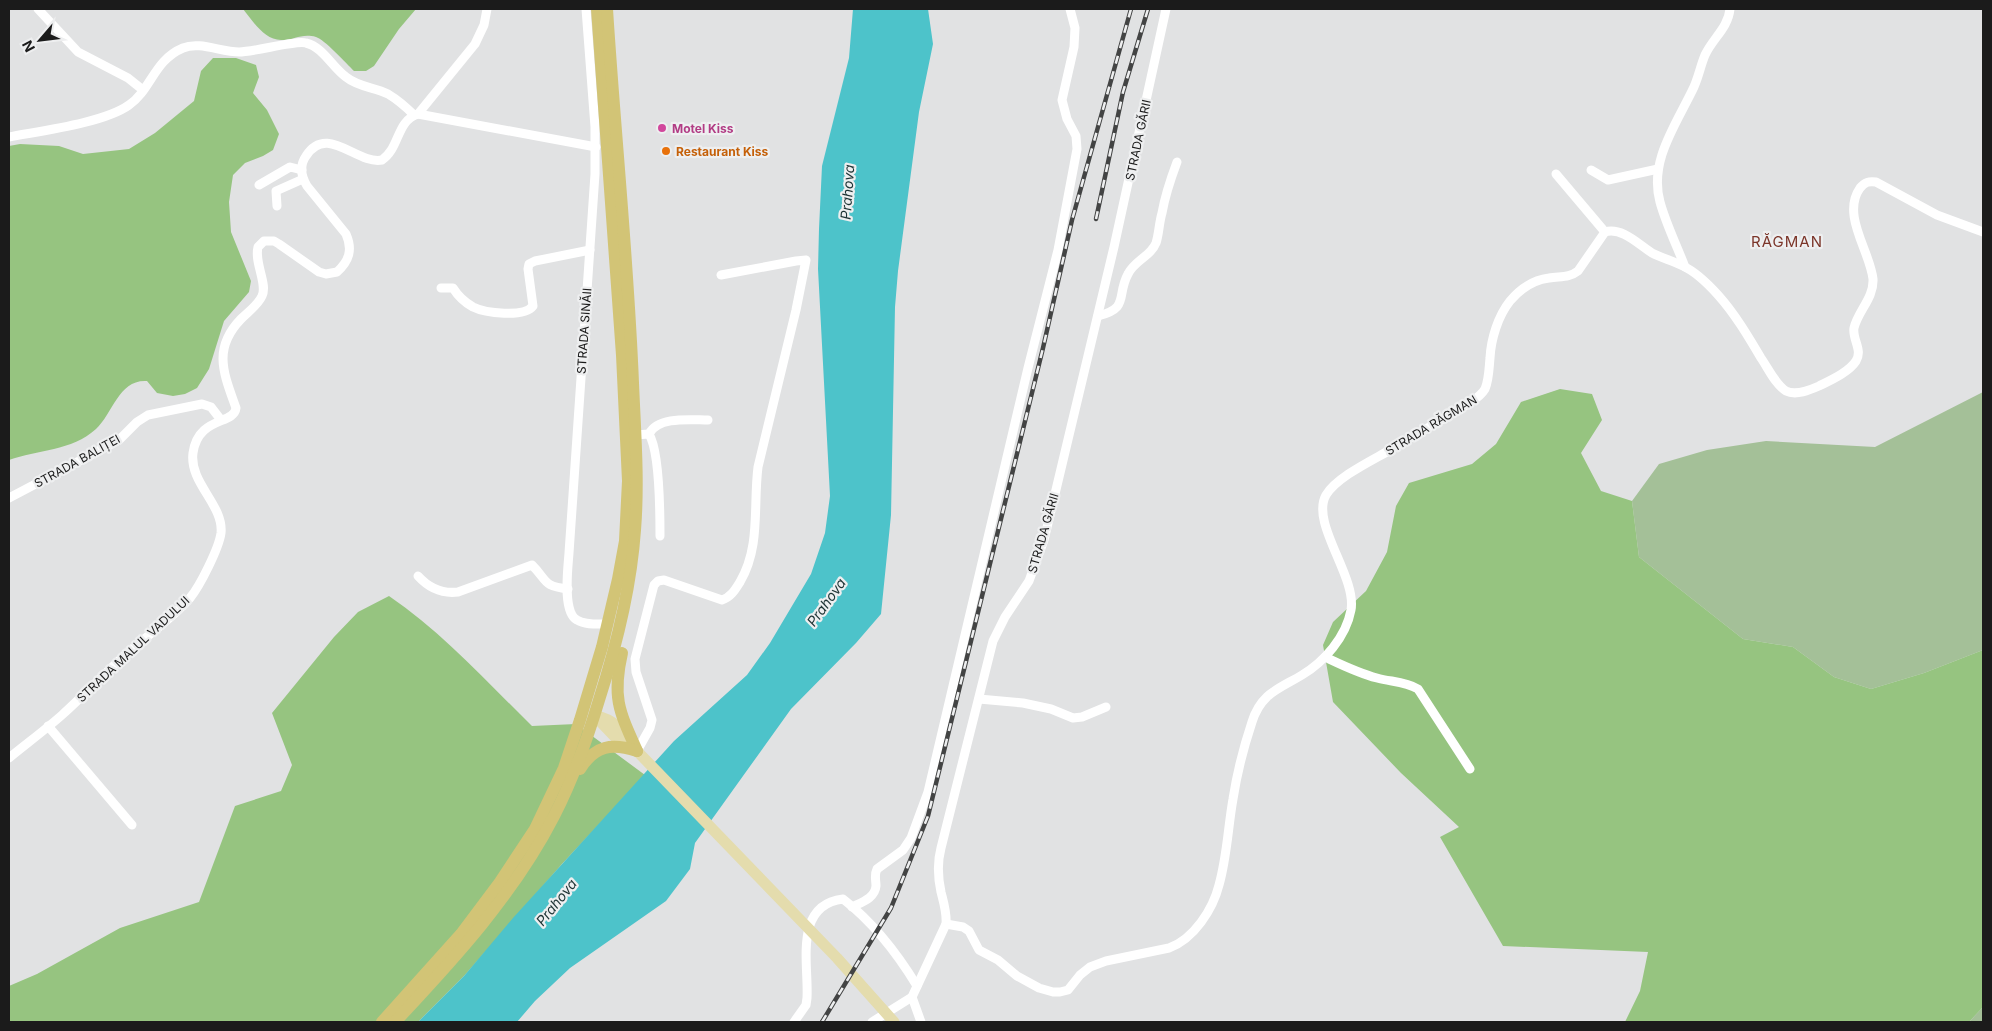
<svg xmlns="http://www.w3.org/2000/svg" width="1992" height="1031" font-family="Inter,sans-serif">
<style>
.green{fill:#a4c098}
.forest{fill:#96c480}
.water{fill:#4dc3ca}
.lines{fill:none;stroke-linecap:round;stroke-linejoin:round}
.minor{stroke:#fff;stroke-width:9}
.major{stroke:#e4dcad;stroke-width:11}
.highway{stroke:#d2c476;stroke-width:12}
.rail-casing{stroke:#434444;stroke-width:4.5}
.rail{stroke:#eeeff0;stroke-width:2.5;stroke-dasharray:8;stroke-linecap:butt}
.hotel-dot{fill:#d1479c;stroke:#eeeff0;stroke-width:2}
.food-dot{fill:#e8710a;stroke:#eeeff0;stroke-width:2}
.labels{text-anchor:middle;dominant-baseline:central;stroke-width:4.5;stroke-linejoin:round;paint-order:stroke}
.hotel-label{font-size:12px;font-weight:bold;fill:#b23c85;stroke:#eeeff0;text-anchor:start}
.street-label{font-size:12px;fill:#1b1b1b;stroke:#eeeff0}
.food-label{font-size:12px;font-weight:bold;fill:#c56008;stroke:#eeeff0;text-anchor:start}
.water-label{font-size:14px;font-style:italic;fill:#1d3334;stroke:#eeeff0}
.quarter-label{font-size:15px;letter-spacing:1px;fill:#7b3529;stroke:#eeeff0}
</style>
<rect width="100%" height="100%" fill="#e1e2e3"/>
<g class="green">
<polygon points="1983,392 1983,650 1924,673 1871,689 1834,677 1793,647 1743,639 1639,557 1632,501 1659,464 1707,450 1766,441 1875,447"/>
<polygon points="1983,1007 1983,1022 1969,1022"/>
</g>
<g class="forest">
<path d="M243 9H416L399 29 374 66 366 71H354C347 64 324 39 316 37 300 33 294 41 281 40 264 40 252 20 243 9Z"/>
<path d="M213 58H236L256 65 259 77 253 93 267 110 279 134 273 150 263 156 245 163 233 175 229 202 231 232 251 281 249 292 224 321 209 369 197 388 185 394 173 396 157 393 147 381C119 379 113 413 96 429 72 451 37 450 9 460V146L20 144 59 146 83 154 129 149 155 133 194 101 201 71Z"/>
<polygon points="1560,389 1592,394 1602,420 1581,453 1601,491 1632,501 1639,557 1743,639 1793,647 1834,677 1871,689 1924,673 1983,650 1983,1007 1969,1022 1625,1022 1640,991 1648,952 1503,946 1440,837 1459,827 1401,773 1333,702 1323,645 1333,622 1366,591 1387,552 1396,506 1409,483 1472,464 1496,444 1521,402"/>
<path d="M389 596C442 632 486 681 532 726L576 724 645 775 562 864 464 976 418 1022H9V986L37 974 120 928 199 902 235 806 281 791 292 765 272 713 334 637 358 612Z"/>
</g>
<polygon class="water" points="853,9 928,9 933,44 919,112 898,271 895,307 891,515 881,614 856,643 791,709 695,843 690,869 666,901 570,968 535,1001 517,1022 418,1022 464,976 513,918 674,741 747,675 770,643 811,574 825,533 830,496 818,269 819,229 822,166 849,58"/>
<g class="lines">
<g class="minor">
<polyline points="38,9 78,52 128,78 143,90"/>
<path d="M586 9 595 127V174L569 553C568 568 562 612 577 620 585 625 597 624 607 624"/>
<polyline points="418,114 475,44 484,25 487,9"/>
<path d="M9 137C40 131 104 123 129 105 151 90 154 60 183 48 199 41 221 52 239 52 255 52 296 40 306 43 323 47 332 67 346 77 358 87 374 87 388 94 398 100 407 108 414 115"/>
<polyline points="1591,170 1608,180 1658,169"/>
<polyline points="1556,174 1605,232"/>
<polyline points="259,185 290,167 302,170"/>
<polyline points="277,206 276,191 303,179"/>
<path d="M1685 267C1677 246 1666 224 1660 202 1649 162 1675 126 1692 91 1698 80 1700 67 1705 55 1713 38 1728 28 1730 9"/>
<path d="M441 288H453C458 296 464 302 473 307 485 313 524 318 533 306L528 269 529 264 535 261 590 250"/>
<path d="M1098 316C1130 308 1116 296 1128 274 1134 261 1151 256 1156 243 1159 234 1159 223 1162 213 1165 196 1171 178 1177 162"/>
<path d="M649 434C660 452 660 513 660 536"/>
<path d="M635 435 649 434C658 416 691 420 708 420"/>
<polyline points="9,498 119,440 137,422 148,415 202,404 211,407 221,420"/>
<path d="M418 576C428 587 442 594 458 592L532 565C548 581 542 586 568 589"/>
<path d="M1325 657C1342 665 1358 673 1377 678 1391 682 1405 681 1418 689L1470 769"/>
<polyline points="979,699 1023,703 1051,709 1073,718 1082,717 1106,707"/>
<polyline points="48,726 132,825"/>
<path d="M637 751 650 728 652 720 636 672 635 659 654 585 658 581 664 580 722 600C731 597 735 590 740 582 761 546 753 506 758 467L796 310 806 260 796 261 721 275"/>
<path d="M9 758C26 744 45 730 62 715 83 696 103 675 125 655 145 637 173 618 190 598 200 586 219 548 221 533 224 505 189 483 193 453 198 416 234 425 236 408 224 374 212 349 241 319 248 312 258 305 262 296 268 284 254 263 258 247L264 241H274L279 244 319 272 326 274 337 272C349 261 353 250 346 234L307 186C301 176 299 166 306 156 327 123 357 165 382 160 400 148 396 121 418 114L596 147"/>
<path d="M852 907C862 902 875 898 876 886 876 880 874 875 877 869L903 850 911 838 928 792 1028 368 1058 250 1077 149 1076 136 1067 119 1062 100 1074 47 1075 28 1070 9"/>
<path d="M946 924 963 927 969 931 979 950 998 960 1017 976 1039 988 1053 992H1060L1068 990 1080 975 1090 967 1106 961 1169 948C1194 939 1213 909 1219 885 1227 857 1228 827 1233 799 1237 773 1244 746 1252 722 1261 693 1279 689 1302 675 1324 662 1346 637 1351 610 1357 577 1310 523 1326 495 1337 477 1371 461 1390 450 1416 435 1442 419 1468 404 1474 400 1481 396 1485 389 1489 380 1489 368 1490 358 1491 339 1498 316 1510 301 1520 289 1533 280 1549 278 1560 276 1569 278 1578 271L1605 232C1622 227 1638 244 1652 253 1662 258 1673 261 1683 266 1696 272 1709 285 1718 295 1735 314 1748 336 1761 358 1768 368 1775 384 1786 391 1796 396 1810 390 1819 386 1831 380 1849 372 1856 361 1863 350 1852 339 1854 328 1858 311 1874 298 1873 279 1870 251 1841 215 1860 188 1865 182 1869 181 1876 182L1937 215 1983 232"/>
<polyline points="912,997 921,1022"/>
<path d="M794 1022 806 1005 807 998C809 965 793 905 843 899 874 923 897 953 917 986"/>
<path d="M872 1022 912 997 946 924C947 913 944 904 941 892 938 878 937 863 941 848L993 641 1005 617 1029 581 1044 540 1114 247 1166 9"/>
</g>
<g class="major">
<path d="M595 716C616 719 625 734 637 751L837 958 894 1022"/>
<polyline points="595,716 615,737 633,749"/>
</g>
<g class="highway">
<path d="M622 653C612 697 619 711 637 751"/>
<path d="M580 769C595 745 612 743 637 751"/>
<polyline points="382,1022 461,934 500,882 535,829 564,768 580,720 602,647 618,579 625,541 628,481 622,355 597,9"/>
<path d="M395 1022C454 959 514 894 554 816 573 779 587 740 599 700 617 644 631 588 635 530 639 481 635 432 633 383 628 258 615 134 607 9"/>
</g>
<g class="rail-casing">
<g id="rail">
<polyline points="1096,219 1123,92 1148,9"/>
<polyline points="822,1022 891,908 928,816 1043,348 1072,220 1131,9"/>
</g>
</g>
<use href="#rail" class="rail"/>
</g>
<circle class="hotel-dot" cx="662" cy="128" r="5"/>
<circle class="food-dot" cx="666" cy="151" r="5"/>
<g class="labels">
<g class="hotel-label">
<text x="672" y="128">Motel Kiss</text>
</g>
<g class="street-label">
<text transform="translate(1138 140) rotate(-78)">STRADA GĂRII</text>
<text transform="translate(584 331) rotate(-86)">STRADA SINĂII</text>
<text transform="translate(1431 425) rotate(-31)">STRADA RĂGMAN</text>
<text transform="translate(77 461) rotate(-29)">STRADA BALIȚEI</text>
<text transform="translate(1043 533) rotate(-74)">STRADA GĂRII</text>
<text transform="translate(133 649) rotate(-43)">STRADA MALUL VADULUI</text>
</g>
<g class="food-label">
<text x="676" y="151">Restaurant Kiss</text>
</g>
<g class="water-label">
<text transform="translate(847 192) rotate(-86)">Prahova</text>
<text transform="translate(826 602) rotate(-54)">Prahova</text>
<text transform="translate(556 902) rotate(-51)">Prahova</text>
</g>
<g class="quarter-label">
<text x="1787" y="241">RĂGMAN</text>
</g>
</g>
<rect width="1992" height="1031" fill="none" stroke="#1b1b1b" stroke-width="20"/>
<g transform="translate(40 40) rotate(242)" stroke="#eeeff0" stroke-width="4" paint-order="stroke">
<path d="M0-4L9 19L0 12L-9 19Z" fill="#1b1b1b"/>
<text y="-8" font-size="14" font-weight="bold" text-anchor="middle" fill="#1b1b1b">N</text>
</g>
</svg>
